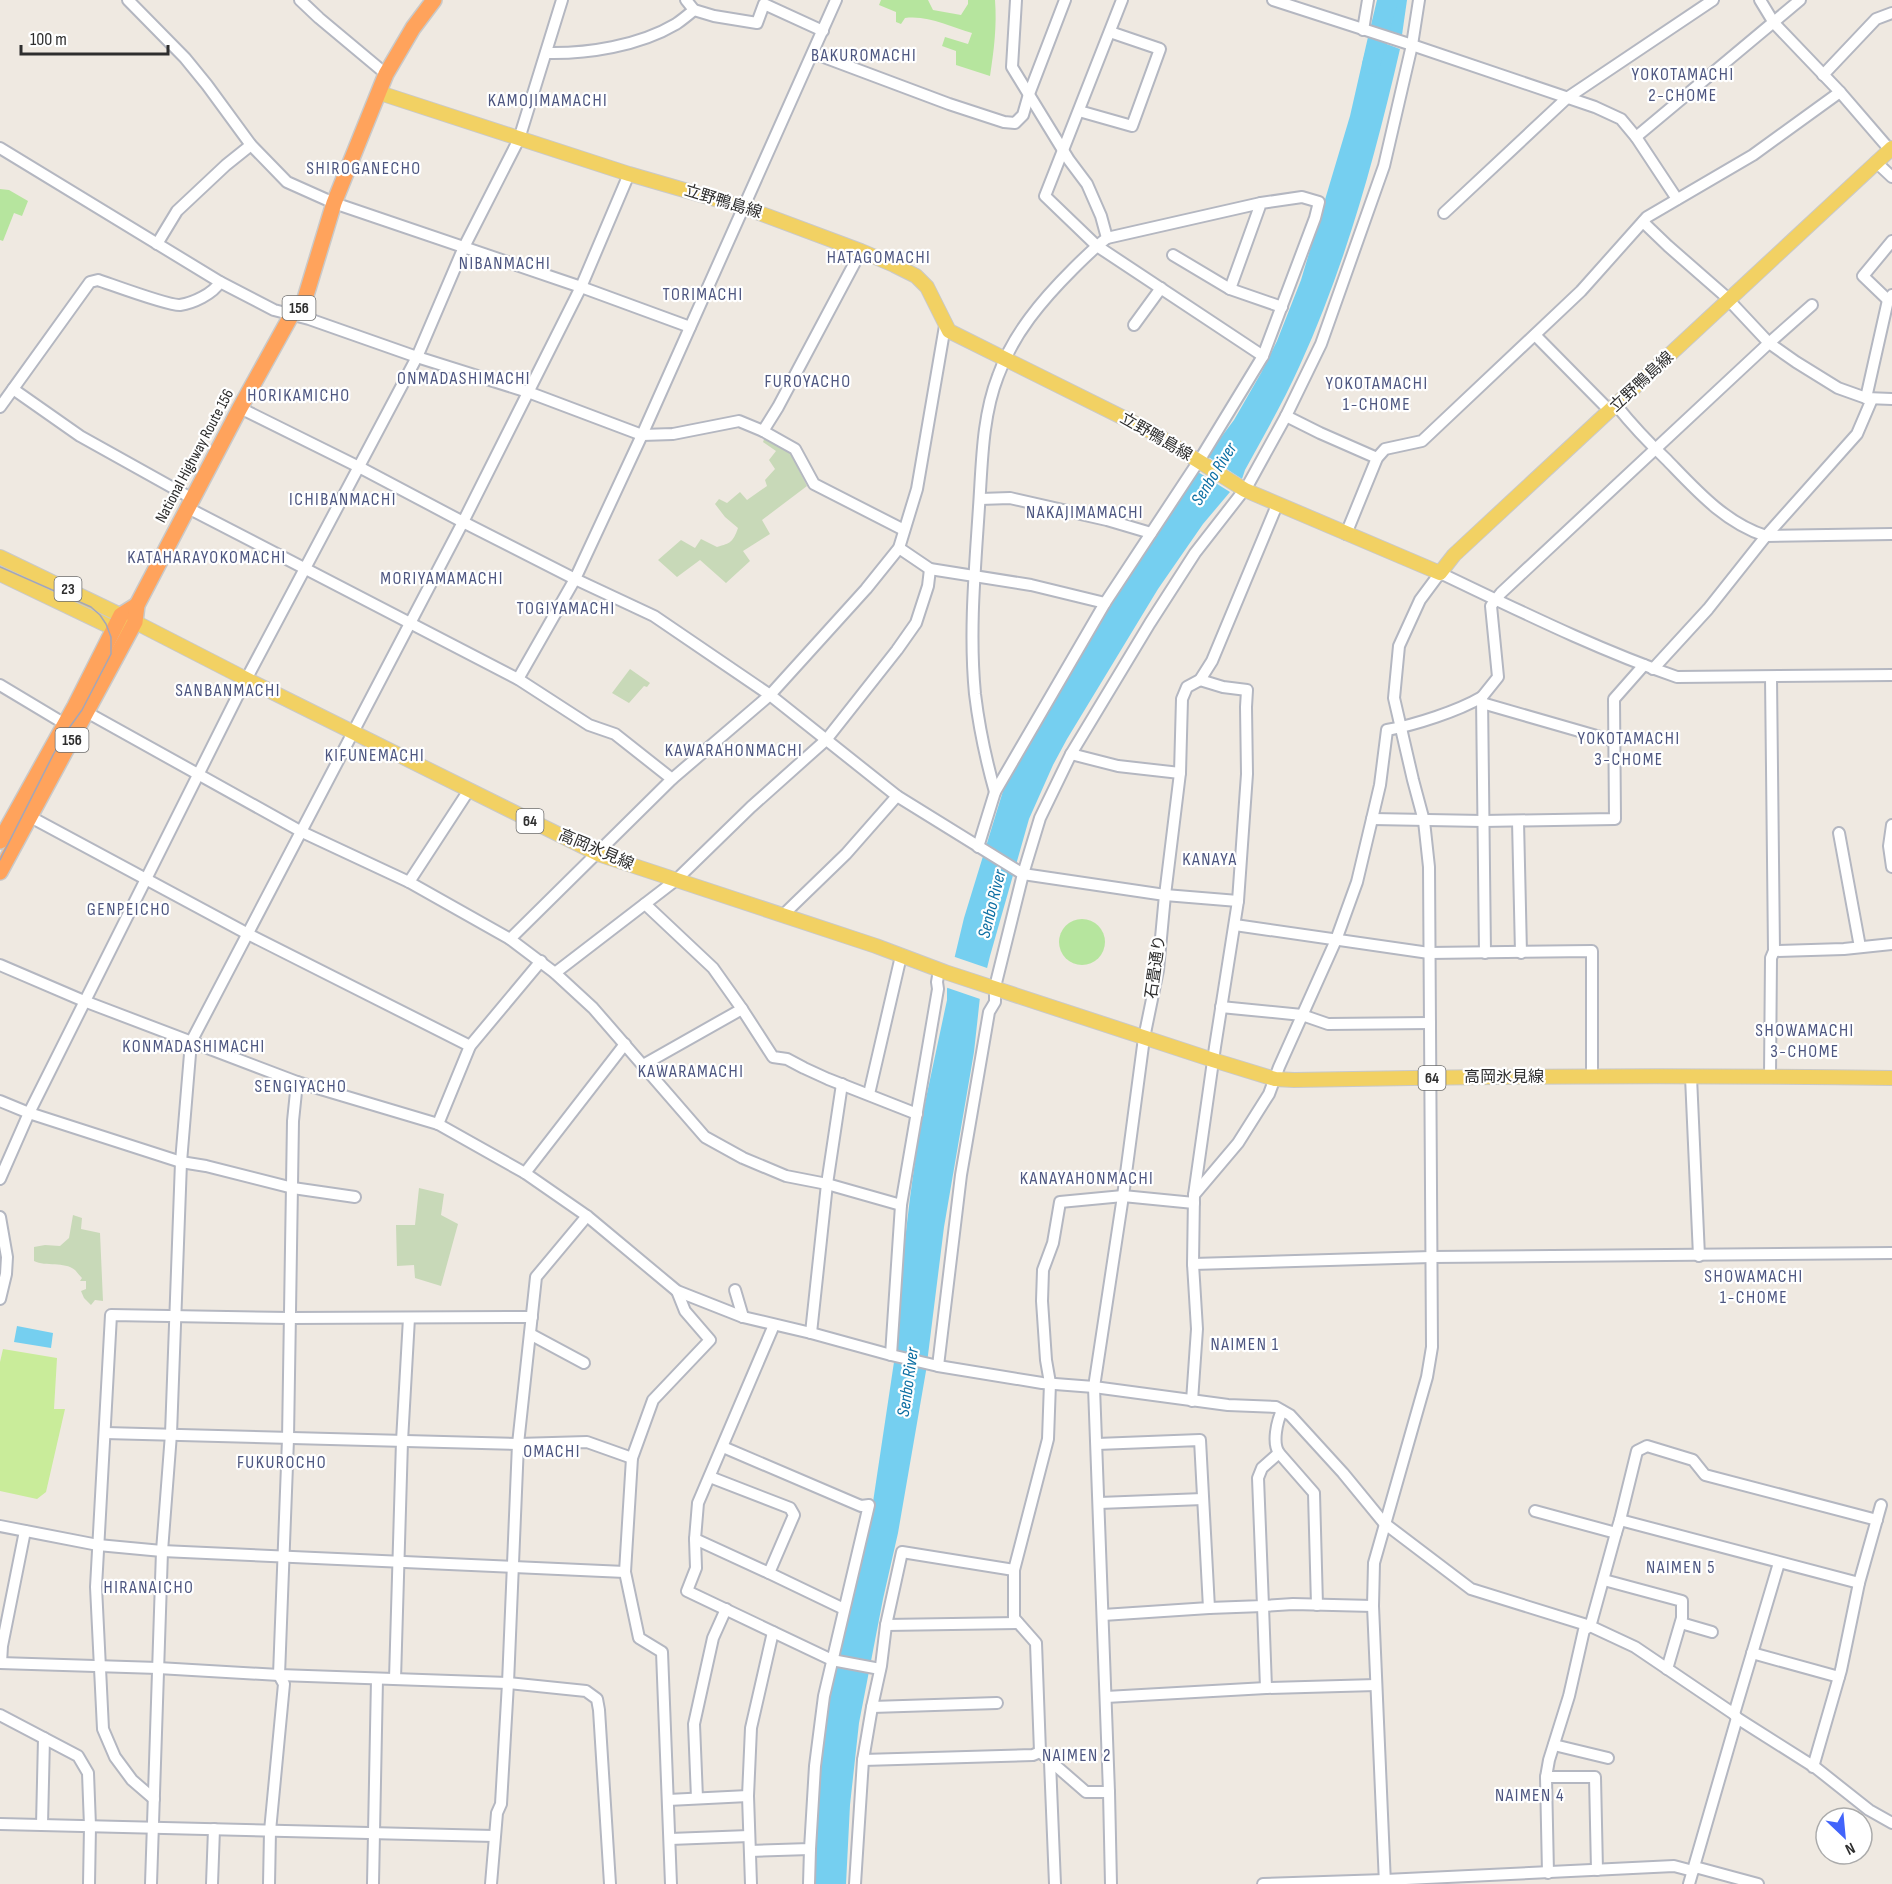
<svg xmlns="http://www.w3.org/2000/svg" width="1892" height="1884" font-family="'Sofia Sans Condensed','Noto Sans JP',sans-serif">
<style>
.green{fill:#b6e59e}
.cemetery{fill:#c8d9b8}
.pitch{fill:#c9ec9a}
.water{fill:#75cff0}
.pier{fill:#efe9e1}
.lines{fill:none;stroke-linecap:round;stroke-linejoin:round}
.river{stroke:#75cff0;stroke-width:18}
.minor-casing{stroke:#b4b7c1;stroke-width:14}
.major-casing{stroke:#c9c9c9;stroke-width:16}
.highway-casing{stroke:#c9c9c9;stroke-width:18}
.minor{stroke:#fff;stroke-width:10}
.major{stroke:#f2d163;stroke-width:14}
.highway{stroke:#ffa35c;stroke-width:15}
.tram{stroke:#a3a6b8;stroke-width:1.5}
.labels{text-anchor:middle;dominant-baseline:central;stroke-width:4.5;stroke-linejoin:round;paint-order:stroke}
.shield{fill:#fff;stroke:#6d6d6d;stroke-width:1.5}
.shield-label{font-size:15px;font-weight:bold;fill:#2e2e2e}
.street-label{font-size:16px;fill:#2e2e2e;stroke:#fff}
.neighbourhood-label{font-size:18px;letter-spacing:1.5px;fill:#4d5680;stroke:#fff}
.water-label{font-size:18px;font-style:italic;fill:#0d6fa3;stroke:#fff}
</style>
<rect width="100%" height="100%" fill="#efe9e1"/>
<g class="green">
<path d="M881 0H928L933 10 961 15 968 4V0H995C997 26 994 50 990 76L956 65V51L942 46 945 37 968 44 972 33C950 27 929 15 905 18L901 24 896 22V12L879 5Z"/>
<polygon points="0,189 9,190 28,201 22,216 14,213 3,241 0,240"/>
<circle cx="1082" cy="942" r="23"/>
</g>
<g class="cemetery">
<path d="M765 437 790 452 807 486 762 520 770 534 743 551 750 561 726 583 700 560 677 577 658 560 681 540 695 548 701 539 717 547C731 543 733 542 738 528L725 517 715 504 719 499 727 503 740 492 747 500 767 486 765 480 775 469 769 460 776 451 763 442Z"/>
<polygon points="630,669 650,683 647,687 644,686 629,703 612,693"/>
<polygon points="419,1188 444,1194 441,1215 458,1224 441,1286 415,1278 414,1265 397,1266 396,1225 415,1225"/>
<path d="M73 1215 82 1218 81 1229 100 1233 103 1301 95 1300 91 1305 84 1298 81 1291 86 1289V1281H80L82 1278C79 1275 77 1272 75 1270 64 1261 46 1267 34 1261V1247L45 1245 60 1246 69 1238Z"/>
</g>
<polygon class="pitch" points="3,1349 57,1358 54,1409 65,1409 46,1492 37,1499 0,1491 0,1362"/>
<g class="water">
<polygon points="1377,0 1407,0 1402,35 1371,25"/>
<path d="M1368 37 1400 49C1375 157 1346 264 1300 365 1284 401 1264 435 1245 470L1242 479 1207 456 1234 420 1261 373 1277 341 1301 280 1350 116Z"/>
<polygon points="1198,472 1230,492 1203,524 1158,589 1067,739 1053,765 1029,819 990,956 980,997 974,1052 944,1227 926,1371 898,1533 883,1599 859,1723 850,1805 846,1884 813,1884 817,1788 822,1741 834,1671 873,1502 894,1362 897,1307 910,1198 919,1131 947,1000 947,989 964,918 1003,791 1014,766 1143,550"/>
<polygon points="17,1326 53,1333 51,1348 14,1342"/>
</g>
<polygon class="pier" points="952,956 990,969 983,1000 945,987"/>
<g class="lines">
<polyline class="river" points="1371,65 1389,0"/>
<g class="minor-casing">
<g id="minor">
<polyline points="128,0 185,58 207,85 251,145 287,182 334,203 581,287 690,327"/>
<polyline points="300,0 319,18 386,74"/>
<polyline points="686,0 694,10 714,16 757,23 764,4 823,31"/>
<polyline points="1122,0 1045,196 1097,246 1263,356"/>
<polyline points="1273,0 1406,43 1595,107 1621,119 1636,137 1677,199"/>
<polyline points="1760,0 1774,23 1840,92 1890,150"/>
<polyline points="1363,30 1368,0"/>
<path d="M546 53C587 54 639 46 676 24 682 20 688 15 694 10"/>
<polyline points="813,53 949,104 1004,122 1015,123 1023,115 1029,94 1065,0"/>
<polyline points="1823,75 1876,19 1892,13"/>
<polyline points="1079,111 1132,126 1160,49 1110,32"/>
<polyline points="1636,137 1800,0"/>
<polyline points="0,148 220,282 274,310 309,319 417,357 528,392 642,435 673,434 739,421 763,431 795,449 814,484 904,530"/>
<polyline points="1876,162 1892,177"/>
<polyline points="1444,213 1567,98 1713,0"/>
<polyline points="1643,222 1668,246 1724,295 1769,343 1796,362 1838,388 1866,398 1892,399"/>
<polyline points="1107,238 1261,203"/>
<polyline points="157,244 177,211 226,165 251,145"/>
<polyline points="1173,255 1230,289 1282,307"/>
<polyline points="1888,300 1863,276 1892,241"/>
<polyline points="1134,325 1161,288"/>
<polyline points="1535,335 1610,411"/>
<polyline points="13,389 80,436 193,499"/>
<polyline points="1866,398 1888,300 1892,295"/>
<path d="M1616 405C1632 425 1649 443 1667 460 1696 490 1725 523 1766 536L1892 534"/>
<path d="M0 407 90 282 98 280C113 285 169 306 180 305 193 303 213 294 220 282"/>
<polyline points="240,408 359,467 463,522 575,579 654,616 770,695 897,796 1023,874 1165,895 1238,901"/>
<polyline points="1286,416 1320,433 1377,458"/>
<polyline points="763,431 778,407 861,251"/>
<polyline points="980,499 1010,498 1107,520 1151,533"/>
<polyline points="188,508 518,679 589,725 615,734 672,779"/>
<polyline points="1346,534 1377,458 1385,449 1422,441 1581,291 1647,217 1753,155 1840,92"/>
<polyline points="899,548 930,569 1031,585 1105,603"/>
<polyline points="1653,669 1708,609 1766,536 1857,434 1872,399"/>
<polyline points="518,679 575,579 642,435 836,0"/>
<polyline points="0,685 65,724"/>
<polyline points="1482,703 1614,741"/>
<polyline points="81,709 302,832 409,882 510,939 555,973 593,1008 705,1137 743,1158 786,1176 827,1184 901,1205"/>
<polyline points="1071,754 1118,766 1180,773"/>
<path d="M995 792C986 760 979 727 975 694 969 632 975 569 979 507 982 464 982 417 998 376 1013 334 1042 300 1073 269 1084 258 1095 247 1107 238L1101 216 1087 184 1069 160 1012 67 1016 0"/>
<polyline points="25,814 248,934 470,1046"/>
<polyline points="1372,819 1483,821 1615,819 1614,699 1644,665"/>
<polyline points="1518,821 1521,953"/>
<polyline points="1892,825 1889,846 1892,867"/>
<polyline points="1839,833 1860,947"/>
<polyline points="978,847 995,792 1105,603 1202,456 1263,356 1315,218 1319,202 1302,197 1261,203 1230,289"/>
<polyline points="409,882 469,790"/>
<polyline points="645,904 713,968 742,1009 773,1057 787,1059 804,1068 828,1079 917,1114"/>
<polyline points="783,915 846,854 897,796"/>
<polyline points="1235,925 1429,953 1592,951 1592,1077"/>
<polyline points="510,939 672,779 770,695 866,589 899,548 917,489 945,326"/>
<polyline points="1774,951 1844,949 1892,944"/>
<polyline points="1485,953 1482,697 1498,677 1491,606 1501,593 1769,343 1812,305"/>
<polyline points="0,965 84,1001 297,1082 438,1124 525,1173 587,1216 677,1291 743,1317 811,1333 891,1355 938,1366 1042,1383 1094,1387 1228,1405 1276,1407 1290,1415 1343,1473 1384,1523 1471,1589 1590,1626 1635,1647 1734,1714 1737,1718 1816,1768 1869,1810 1892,1823"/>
<polyline points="555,973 676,880 751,807 826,740 897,650 916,623 928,586 930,569"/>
<polyline points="1221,1007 1302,1015 1328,1024 1430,1023"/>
<polyline points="643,1065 742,1009"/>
<polyline points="1770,1076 1771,958 1774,951 1771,677"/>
<polyline points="1691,1077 1699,1256"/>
<polyline points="869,1094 901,956"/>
<polyline points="0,1101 29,1113 181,1162 206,1166 293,1188 355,1197"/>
<polyline points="438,1124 470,1046 541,961"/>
<polyline points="525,1173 625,1044"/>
<polyline points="0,1179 29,1113 240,691 417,357 464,247 519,139 562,0"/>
<path d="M1194 1195 1238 1143 1269 1094 1279 1067 1336 940 1357 882 1372 819 1380 785 1387 730C1415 725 1458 711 1482 697"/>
<polyline points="0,1217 7,1257 6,1274 0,1299"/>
<polyline points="1193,1264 1431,1257 1892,1253"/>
<polyline points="735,1290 743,1317"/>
<polyline points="774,1325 698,1503 695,1539 696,1568 687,1591 832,1660 880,1669"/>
<polyline points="811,1333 827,1184 842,1084"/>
<polyline points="530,1334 584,1363"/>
<polyline points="891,1355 901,1205 938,989 937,982 939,970"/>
<polyline points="938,1366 961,1175 989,1012 995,1002 995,987 1023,874 1040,818 1071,754 1150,623 1195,553 1248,485 1286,416 1321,344 1384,166 1412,45 1419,0"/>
<polyline points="1192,1401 1197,1329 1193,1264 1194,1195 1215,1047 1238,901 1247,774 1246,707 1247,690 1223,687 1200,680"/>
<polyline points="105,1433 518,1444 587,1442 632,1458"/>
<polyline points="1097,1444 1200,1440 1209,1608 1103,1615"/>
<polyline points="723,1447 861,1506 869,1505 824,1696 815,1766 810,1849 750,1851"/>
<polyline points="1279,1453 1314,1493 1317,1605"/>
<polyline points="1099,1503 1203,1499"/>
<polyline points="1535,1511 1616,1533 1620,1520 1859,1583"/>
<polyline points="1620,1520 1637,1451 1647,1446 1693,1460 1705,1475 1877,1520"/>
<polyline points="0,1526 98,1545 162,1551 625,1572"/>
<polyline points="695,1539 769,1573 794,1515 790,1508 710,1477"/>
<polyline points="1014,1570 902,1552 886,1625 1018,1623"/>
<polyline points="769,1573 844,1609"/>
<polyline points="1604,1580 1682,1601 1682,1618 1667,1669"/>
<path d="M1209 1608 1263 1606 1258 1478 1262 1468 1279 1453C1272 1443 1277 1421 1282 1411"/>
<polyline points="1681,1623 1712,1632"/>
<polyline points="886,1625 881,1666 872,1707 997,1703"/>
<polyline points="1752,1653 1839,1677"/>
<polyline points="0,1663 158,1668 279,1675 508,1683 586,1691 597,1699 599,1710 610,1884"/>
<polyline points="1,1663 2,1646 25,1531"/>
<polyline points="395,1679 402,1441 409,1318"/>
<polyline points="1266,1688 1263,1606 1293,1604 1373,1606"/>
<polyline points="1106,1697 1266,1688 1376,1685"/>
<polyline points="872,1707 863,1760 1033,1755 1040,1752"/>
<polyline points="1734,1714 1779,1563"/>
<polyline points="0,1715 78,1756 88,1773 90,1826 89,1884"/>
<polyline points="1554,1745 1608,1758"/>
<polyline points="1050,1762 1055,1884"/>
<polyline points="1813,1767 1841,1670 1859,1583 1881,1505"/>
<polyline points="1546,1777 1595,1777 1597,1870"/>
<polyline points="1109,1792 1086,1792 1040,1752 1036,1643 1014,1618 1014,1570 1048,1439 1050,1383 1046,1360 1042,1301 1043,1270 1053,1243 1060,1202 1123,1196 1194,1203"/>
<polyline points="697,1798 694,1724 713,1638 726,1609"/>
<polyline points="154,1799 132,1780 115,1757 103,1729 96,1587 111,1315 290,1318 532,1317"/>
<polyline points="668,1800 748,1796"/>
<polyline points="0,1824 494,1836"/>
<polyline points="42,1825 44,1738"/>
<polyline points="670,1839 749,1836"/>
<polyline points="1695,1867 1758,1884"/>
<polyline points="1548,1873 1546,1777 1549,1760 1569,1696 1584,1630 1590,1626 1592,1620 1616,1533"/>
<polyline points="151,1884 162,1551 171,1434 181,1162 191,1042 463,522 581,287 629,174"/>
<polyline points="212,1884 214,1829"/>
<polyline points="269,1884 270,1831 284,1684 279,1675 288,1439 293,1121 297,1082"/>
<polyline points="373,1884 377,1679"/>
<polyline points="491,1884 497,1813 501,1804 508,1683 518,1444 536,1277 587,1216"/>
<polyline points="671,1884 662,1652 639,1638 625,1572 632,1458 653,1400 710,1340 685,1311 677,1291"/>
<polyline points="751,1884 748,1796 751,1728 773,1632"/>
<polyline points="809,1884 810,1849"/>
<polyline points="855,1884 863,1760"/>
<polyline points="1111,1884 1109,1792 1094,1387 1123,1196 1144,1038 1158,970 1165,895 1180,773 1182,699 1187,687 1200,680 1212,661 1277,505"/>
<polyline points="1263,1884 1385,1880 1674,1866 1693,1871"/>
<path d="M1385 1884 1373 1606 1374 1563 1427 1377 1432 1347 1429 867 1424 821 1413 780 1394 698 1399 646 1420 600 1440 573C1518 610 1596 649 1677 677L1892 675"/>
<polyline points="1689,1884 1737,1718"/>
</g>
</g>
<g class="major-casing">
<g id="major">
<polyline points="380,93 629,174 743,207 861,251 894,265 916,276 927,287 949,331 1152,432 1245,490 1440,573 1454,555 1892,148"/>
<path d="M0 557 135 622 246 679 598 854 876 946 945 972 1213 1060 1275 1079 1294 1080C1494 1076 1693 1075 1892 1078"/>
<polyline points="0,574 115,629 125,625"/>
</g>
</g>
<g class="highway-casing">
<g id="highway">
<polyline points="0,841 75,706 121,615 137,605"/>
<polyline points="0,872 135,622 137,605 240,408 292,314 304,302 334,203 386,74 413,28 434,0"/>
</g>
</g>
<use href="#minor" class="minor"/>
<use href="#major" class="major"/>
<use href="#highway" class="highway"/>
<polyline class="tram" points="0,567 91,607 100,615 106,624 111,637 111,654 82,710 64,735 53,755 0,860"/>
</g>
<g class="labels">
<g class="shield">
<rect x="282.5" y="296" width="33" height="24" rx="4.5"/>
<rect x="54.5" y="577" width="27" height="24" rx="4.5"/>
<rect x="55.5" y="728" width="33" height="24" rx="4.5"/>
<rect x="516.5" y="809" width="27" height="24" rx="4.5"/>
<rect x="1418.5" y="1066" width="27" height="24" rx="4.5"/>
</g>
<g class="shield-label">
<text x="299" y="308">156</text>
<text x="68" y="589">23</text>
<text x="72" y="740">156</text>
<text x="530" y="821">64</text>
<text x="1432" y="1078">64</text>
</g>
<g class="street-label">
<text transform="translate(723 202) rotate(17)">立野鴨島線</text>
<text transform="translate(1642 382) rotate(-43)">立野鴨島線</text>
<text transform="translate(1156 437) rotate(30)">立野鴨島線</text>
<text transform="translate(195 456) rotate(-62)">National Highway Route 156</text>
<text transform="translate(596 850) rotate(23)">高岡氷見線</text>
<text transform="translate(1156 967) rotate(-82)">石畳通り</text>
<text x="1504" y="1077">高岡氷見線</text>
</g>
<g class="neighbourhood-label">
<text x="864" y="55">BAKUROMACHI</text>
<text x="1683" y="74">YOKOTAMACHI<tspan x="1683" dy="21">2-CHOME</tspan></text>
<text x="548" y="100">KAMOJIMAMACHI</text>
<text x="364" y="168">SHIROGANECHO</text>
<text x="879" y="257">HATAGOMACHI</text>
<text x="505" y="263">NIBANMACHI</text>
<text x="703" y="294">TORIMACHI</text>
<text x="464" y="378">ONMADASHIMACHI</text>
<text x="808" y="381">FUROYACHO</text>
<text x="1377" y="383">YOKOTAMACHI<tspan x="1377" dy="21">1-CHOME</tspan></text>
<text x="299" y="395">HORIKAMICHO</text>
<text x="343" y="499">ICHIBANMACHI</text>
<text x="1085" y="512">NAKAJIMAMACHI</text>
<text x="207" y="557">KATAHARAYOKOMACHI</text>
<text x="442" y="578">MORIYAMAMACHI</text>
<text x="566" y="608">TOGIYAMACHI</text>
<text x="228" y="690">SANBANMACHI</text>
<text x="1629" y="738">YOKOTAMACHI<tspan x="1629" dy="21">3-CHOME</tspan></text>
<text x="734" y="750">KAWARAHONMACHI</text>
<text x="375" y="755">KIFUNEMACHI</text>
<text x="1210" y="859">KANAYA</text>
<text x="129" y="909">GENPEICHO</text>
<text x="1805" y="1030">SHOWAMACHI<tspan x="1805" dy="21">3-CHOME</tspan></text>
<text x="194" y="1046">KONMADASHIMACHI</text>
<text x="691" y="1071">KAWARAMACHI</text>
<text x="301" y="1086">SENGIYACHO</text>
<text x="1087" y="1178">KANAYAHONMACHI</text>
<text x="1754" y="1276">SHOWAMACHI<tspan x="1754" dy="21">1-CHOME</tspan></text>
<text x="1245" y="1344">NAIMEN 1</text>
<text x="552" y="1451">OMACHI</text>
<text x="282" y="1462">FUKUROCHO</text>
<text x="1681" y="1567">NAIMEN 5</text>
<text x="149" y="1587">HIRANAICHO</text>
<text x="1077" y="1755">NAIMEN 2</text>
<text x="1530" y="1795">NAIMEN 4</text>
</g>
<g class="water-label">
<text transform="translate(1214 474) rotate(-58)">Senbo River</text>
<text transform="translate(992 904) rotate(-76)">Senbo River</text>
<text transform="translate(908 1382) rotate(-82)">Senbo River</text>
</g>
</g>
<g transform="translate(1844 1836) rotate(154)"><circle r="28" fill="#ffffff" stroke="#ababab" stroke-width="1.5"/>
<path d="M0-4.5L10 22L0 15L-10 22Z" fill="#4264fb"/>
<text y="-9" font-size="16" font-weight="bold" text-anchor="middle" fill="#2e2e2e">N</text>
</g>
<path d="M21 45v9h147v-9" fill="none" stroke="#2e2e2e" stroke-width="3"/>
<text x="30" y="45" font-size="18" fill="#2e2e2e" stroke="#ffffff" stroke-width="4.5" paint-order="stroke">100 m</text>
</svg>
